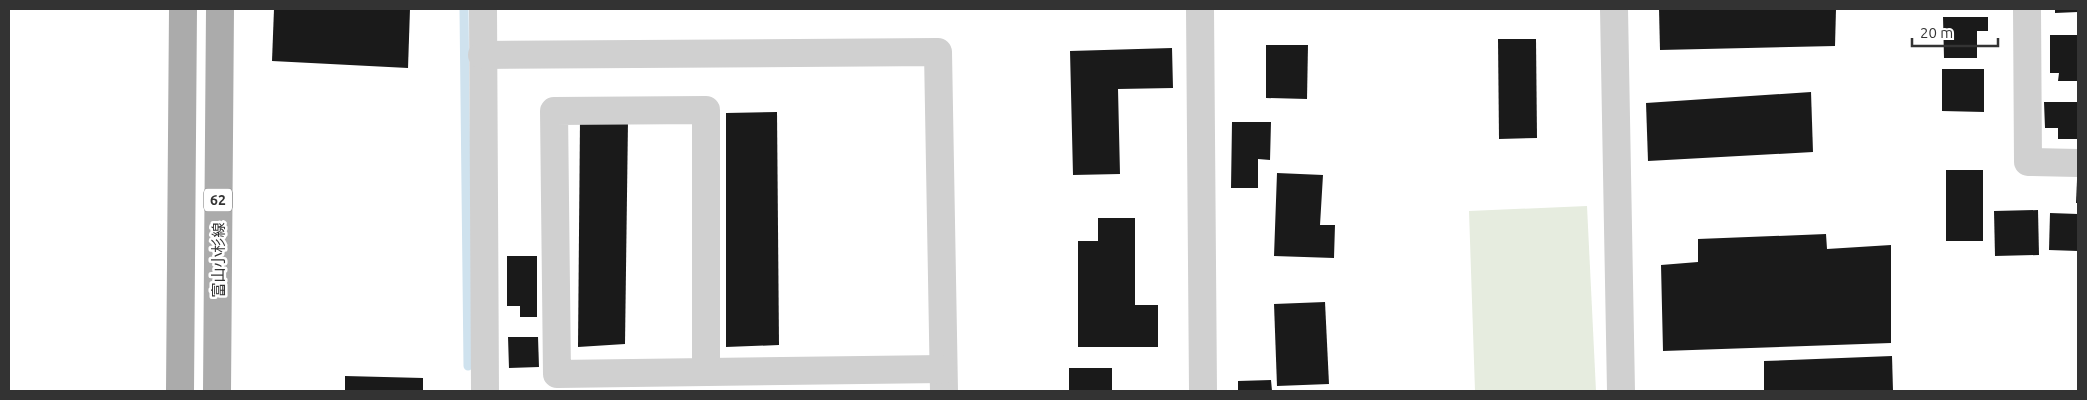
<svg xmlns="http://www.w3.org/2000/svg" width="2087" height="400" font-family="Ubuntu,'Noto Sans JP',sans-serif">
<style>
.green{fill:#e6ecdf}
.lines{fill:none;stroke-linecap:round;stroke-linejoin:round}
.stream{stroke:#cfe2ee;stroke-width:9}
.building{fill:#1a1a1a}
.minor{stroke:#d0d0d0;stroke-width:28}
.major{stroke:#ababab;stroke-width:28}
.labels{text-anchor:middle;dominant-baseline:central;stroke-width:5;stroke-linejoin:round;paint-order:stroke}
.shield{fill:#fff;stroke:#707070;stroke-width:1}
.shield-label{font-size:14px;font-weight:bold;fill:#333}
.street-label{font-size:15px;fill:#333;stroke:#fff}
</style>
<rect width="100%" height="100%" fill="#fff"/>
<polygon class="green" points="1587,206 1596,391 1475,391 1469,211"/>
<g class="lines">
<polyline class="stream" points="464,9 468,366"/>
</g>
<g class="building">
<polygon points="274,9 410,9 408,68 272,61"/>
<polygon points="1659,9 1836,9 1835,46 1660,50"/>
<polygon points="2055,9 2078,9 2078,12 2055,13"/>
<polygon points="1943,17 1988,17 1988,31 1977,31 1977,58 1944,58"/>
<polygon points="2050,35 2078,35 2078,81 2058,81 2059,73 2050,73"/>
<polygon points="1498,39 1536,39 1537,138 1499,139"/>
<polygon points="1266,45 1308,45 1307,99 1266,98"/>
<polygon points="1172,48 1173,88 1118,89 1120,174 1073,175 1070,51"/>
<polygon points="1942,69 1984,69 1984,112 1942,111"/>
<polygon points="1811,92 1813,152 1648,161 1646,103"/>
<polygon points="2044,102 2078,102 2078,139 2058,139 2058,128 2045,128"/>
<polygon points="777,112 779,345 726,347 726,113"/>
<polygon points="580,120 628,121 625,344 578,347"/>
<polygon points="1232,122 1271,122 1270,160 1258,159 1258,188 1231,188"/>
<rect x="1946" y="170" width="37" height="71"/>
<polygon points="1277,173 1323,175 1320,225 1335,225 1334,258 1274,256"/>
<polygon points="2077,180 2078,180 2078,203 2076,203"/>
<polygon points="2038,210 2039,255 1995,256 1994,211"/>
<polygon points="2050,213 2078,214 2078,251 2049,250"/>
<polygon points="1098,218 1135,218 1135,305 1158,305 1158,347 1078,347 1078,241 1098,241"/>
<polygon points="1826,234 1827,249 1891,245 1891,343 1663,351 1661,265 1698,262 1698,239"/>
<polygon points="507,256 537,256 537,317 520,317 520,306 507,306"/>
<polygon points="1325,302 1329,384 1277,386 1274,304"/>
<polygon points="508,337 538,337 539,367 509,368"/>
<polygon points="1892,356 1893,391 1764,391 1764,361"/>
<rect x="1069" y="368" width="43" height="23"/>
<polygon points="345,376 423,378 423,391 345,391"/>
<polygon points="1271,380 1272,391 1238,391 1238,381"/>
</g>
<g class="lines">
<g class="minor">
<polyline points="483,9 485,391"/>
<polyline points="1200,9 1203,391"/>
<polyline points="1614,9 1621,391"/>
<polyline points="2027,9 2028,162 2078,163"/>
<polyline points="482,55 938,52 944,391"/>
<polyline points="706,372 706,110 554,111 557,374 943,369"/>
</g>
<g class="major">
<polyline points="180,391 183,9"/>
<polyline points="217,391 220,9"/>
</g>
</g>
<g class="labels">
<rect class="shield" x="204" y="188.5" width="28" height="23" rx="4"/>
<g class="shield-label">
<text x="218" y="200">62</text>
</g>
<g class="street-label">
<text transform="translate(218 260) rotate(-90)">富山小杉線</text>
</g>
</g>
<rect width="2087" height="400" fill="none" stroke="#333333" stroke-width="20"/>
<path d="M1912 38v8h86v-8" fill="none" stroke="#333333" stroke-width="2.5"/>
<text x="1920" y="38" font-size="15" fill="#333333" stroke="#ffffff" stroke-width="4" paint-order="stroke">20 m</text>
</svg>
